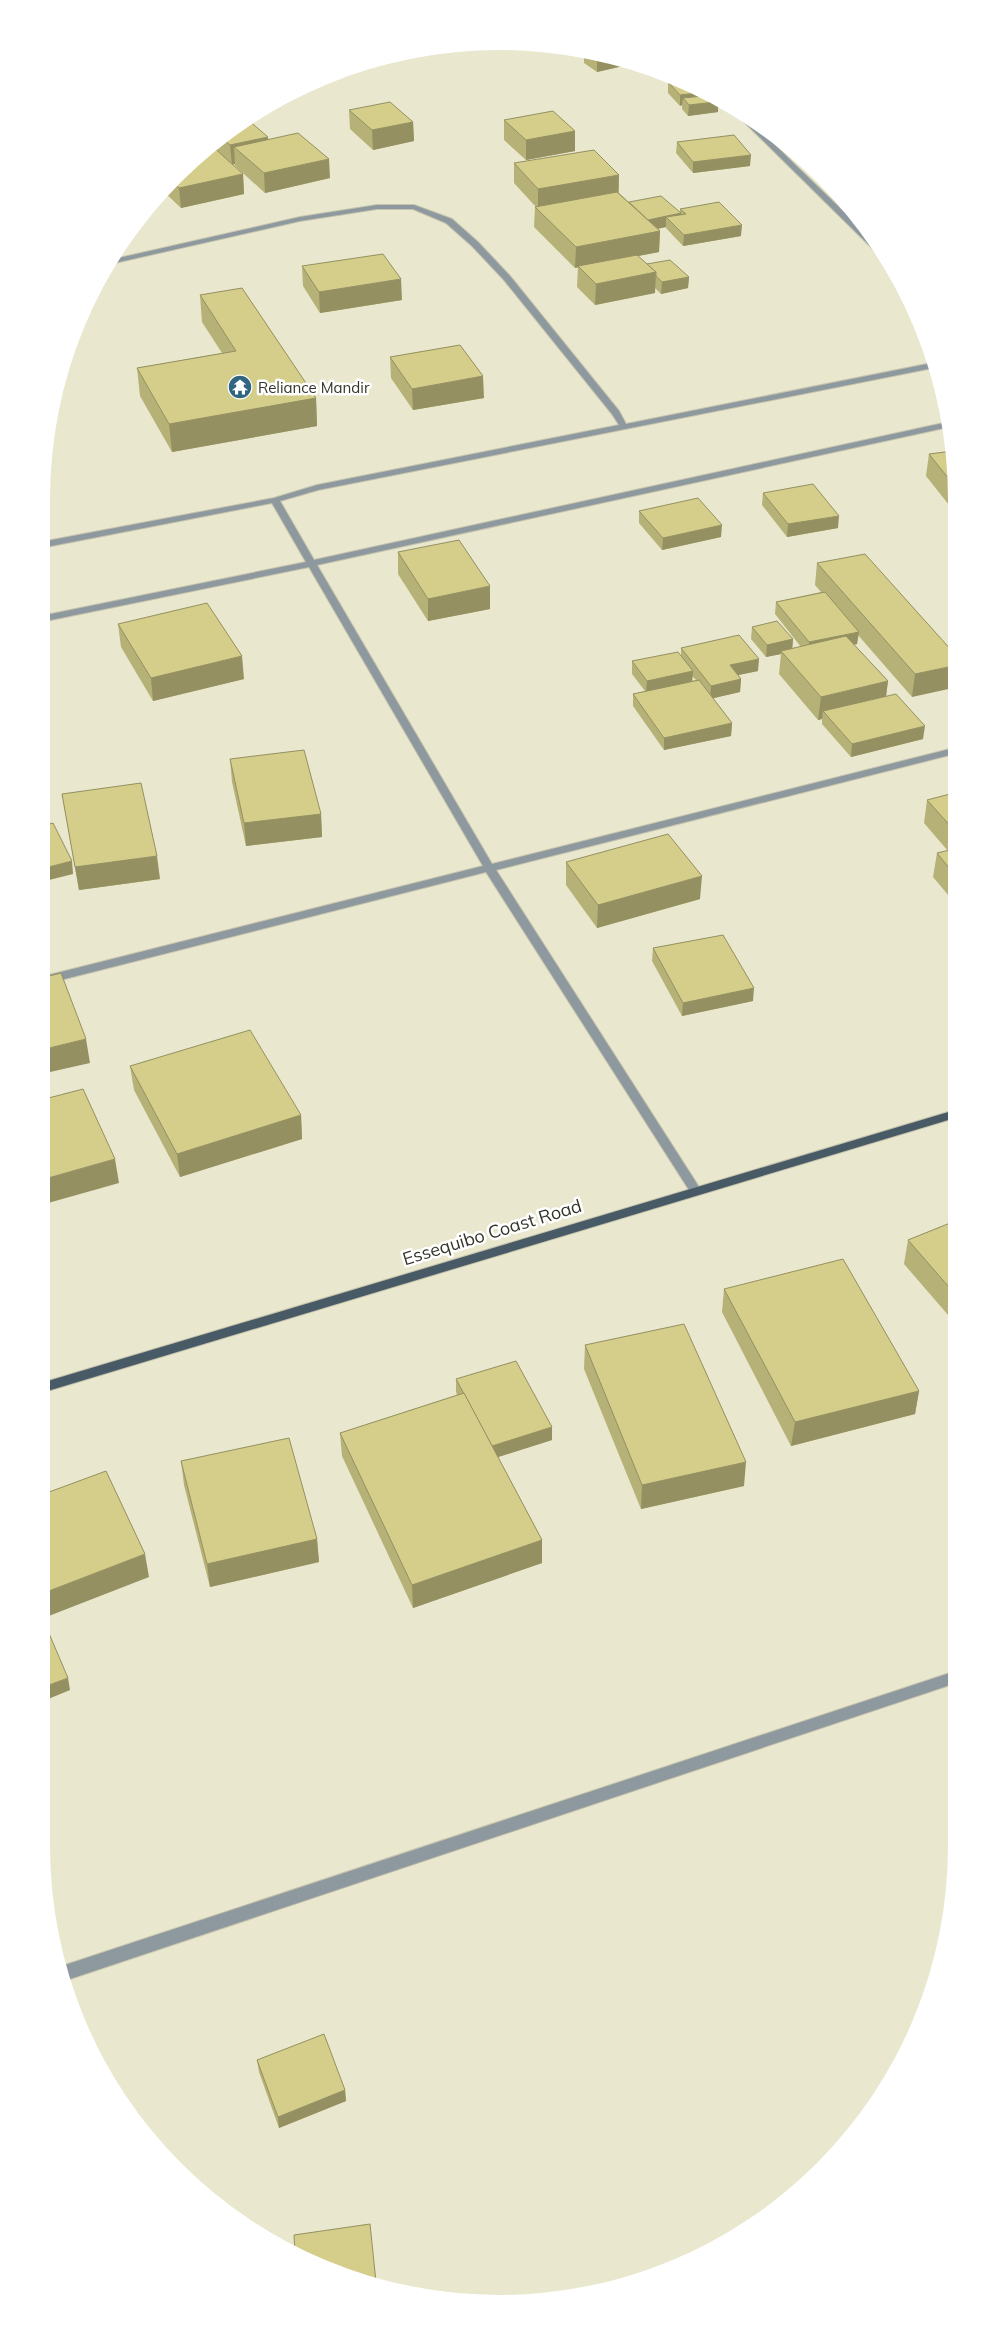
<svg xmlns="http://www.w3.org/2000/svg" width="998" height="2345" font-family="Mulish,sans-serif">
<style>
.lines{fill:none;stroke-linecap:round;stroke-linejoin:round}
.stream{fill:#92d7ff;fill-rule:evenodd}
.minor-casing{stroke:#c5c3ac;stroke-width:2}
.major-casing{stroke:#c5c3ac;stroke-width:2}
.minor{fill:#8e999f;fill-rule:evenodd}
.major{fill:#485a65;fill-rule:evenodd}
.wall{fill:#b6b177;fill-rule:evenodd}
.shaded-wall{fill:#949061}
.building{fill:#d4ce8a;stroke:#949061}
.labels{text-anchor:middle;dominant-baseline:central;stroke-width:5;stroke-linejoin:round;paint-order:stroke}
.far-poi-label{font-size:15px;fill:#34342a;stroke:#fff;text-anchor:start}
.street-label{font-size:18px;fill:#34342a;stroke:#fff}
</style>
<rect width="100%" height="100%" fill="#e9e7cd"/>
<g class="lines">
<polygon class="stream" points="462,44 457,47 364,66 360,65 381,57"/>
<g class="minor-casing">
<g id="minor">
<polygon points="735,113 749,120 874,241 881,253 877,253"/>
<polygon points="377,205 414,205 452,219 478,242 510,276 619,411 626,424 932,363 933,368 318,490 280,501 314,560 948,422 949,427 317,565 492,864 954,748 954,754 496,870 699,1187 701,1190 699,1193 691,1193 486,872 41,985 41,977 483,866 309,567 41,622 41,616 306,562 272,503 41,548 41,542 274,498 317,485 619,425 612,414 504,280 472,246 446,223 413,209 377,209 300,221 106,265 110,260 300,217"/>
<polygon points="956,1671 956,1683 64,1981 62,1966"/>
</g>
</g>
<g class="major-casing">
<polygon id="major" points="955,1110 955,1118 41,1393 41,1383"/>
</g>
<use href="#minor" class="minor"/>
<use href="#major" class="major"/>
</g>
<g class="wall">
<polygon points="584,52 587,52 636,63 597,72 584,63"/>
<polygon points="668,82 718,112 688,116 682,109 682,105 680,106 668,93"/>
<polygon points="349,110 413,122 414,141 373,150 350,129"/>
<polygon points="504,120 575,131 575,151 526,160 504,140"/>
<polygon points="221,136 268,139 330,178 265,193 235,166 235,164 232,165 243,174 244,194 181,208 162,190"/>
<polygon points="677,142 750,166 693,173 676,153"/>
<polygon points="514,163 619,175 619,193 629,202 680,212 680,209 741,236 683,246 666,228 666,227 657,229 660,231 659,252 638,256 647,264 689,277 688,288 661,294 655,288 655,293 595,305 577,287 578,267 575,268 534,227 535,207 536,207 514,183"/>
<polygon points="302,266 402,300 320,313 303,286"/>
<polygon points="200,295 316,398 317,426 172,452 140,396 137,368 222,353 202,322"/>
<polygon points="390,357 484,398 413,410 391,378"/>
<polygon points="953,451 953,510 926,476 929,454"/>
<polygon points="763,493 838,528 787,537 762,505"/>
<polygon points="639,511 721,537 662,550 639,523"/>
<polygon points="398,552 490,609 428,621 398,574"/>
<polygon points="817,563 953,652 912,697 858,635 857,644 854,645 888,681 886,696 923,739 851,757 822,724 822,719 818,720 779,674 781,654 766,657 751,639 752,627 793,639 792,649 801,647 775,614 776,602 821,592 815,585"/>
<polygon points="953,623 953,645 950,642"/>
<polygon points="118,624 244,679 153,701 121,647"/>
<path d="M681 648 758 671 738 675 741 679 740 692 713 698 732 723 731 736 664 750 633 706V694L645 691 632 674V661L681 655ZM692 676 696 680 692 681Z"/>
<polygon points="230,759 321,814 322,837 246,846 232,782"/>
<polygon points="954,793 954,902 933,877 937,853 948,851 924,823 927,800"/>
<polygon points="62,794 160,879 79,890"/>
<polygon points="566,862 700,899 597,928 566,885"/>
<polygon points="653,948 753,1001 682,1016 652,961"/>
<polygon points="130,1066 301,1115 302,1139 180,1177 134,1090"/>
<polygon points="955,1221 955,1323 904,1264 908,1240"/>
<polygon points="724,1289 919,1391 915,1414 791,1446 722,1312"/>
<polygon points="585,1345 744,1486 641,1509 584,1369"/>
<polygon points="456,1379 552,1427 552,1440 498,1457 542,1540 542,1563 413,1608 342,1456 340,1433 457,1395 456,1392"/>
<polygon points="181,1461 317,1539 319,1562 210,1587 184,1485"/>
<polygon points="257,2060 345,2090 346,2101 279,2128 259,2072"/>
</g>
<g class="shaded-wall">
<polygon points="613,58 636,63 597,72 597,61"/>
<polygon points="698,93 703,96 683,98 682,105 680,106 680,95"/>
<polygon points="715,102 718,104 718,112 688,116 689,105"/>
<polygon points="413,122 414,141 373,150 372,130"/>
<polygon points="575,131 575,151 526,160 526,140"/>
<polygon points="268,137 269,156 234,147 235,164 232,165 230,145"/>
<polygon points="751,155 750,166 693,173 693,162"/>
<polygon points="329,159 330,178 265,193 264,173"/>
<polygon points="243,174 244,194 181,208 179,188"/>
<polygon points="619,175 618,195 538,209 538,189"/>
<polygon points="681,213 681,224 666,217 666,227 643,232 644,221"/>
<polygon points="742,225 741,236 683,246 684,235"/>
<polygon points="660,231 659,252 575,268 576,247"/>
<polygon points="656,272 655,293 595,305 596,284"/>
<polygon points="689,277 688,288 661,294 662,282"/>
<polygon points="401,279 402,300 320,313 319,292"/>
<polygon points="483,376 484,398 413,410 412,389"/>
<polygon points="316,398 317,426 172,452 169,424"/>
<polygon points="839,516 838,528 787,537 788,524"/>
<polygon points="722,525 721,537 662,550 663,538"/>
<polygon points="490,586 490,609 428,621 428,599"/>
<polygon points="859,632 857,644 808,655 809,642"/>
<polygon points="793,639 792,652 781,651 781,654 766,657 767,645"/>
<polygon points="242,656 244,679 153,701 151,678"/>
<polygon points="759,659 758,671 729,677 730,665"/>
<polygon points="953,666 953,688 912,697 915,674"/>
<polygon points="693,671 692,684 646,693 647,681"/>
<polygon points="741,679 740,692 710,699 711,686"/>
<polygon points="888,681 885,704 823,711 822,719 818,720 821,697"/>
<polygon points="732,723 731,736 664,750 664,738"/>
<polygon points="925,726 923,739 851,757 852,744"/>
<polygon points="321,814 322,837 246,846 244,823"/>
<polygon points="157,856 160,879 79,890 75,867"/>
<polygon points="72,861 73,874 41,882 41,869"/>
<polygon points="702,876 700,899 597,928 598,905"/>
<polygon points="754,988 753,1001 682,1016 683,1003"/>
<polygon points="86,1039 90,1063 41,1074 41,1050"/>
<polygon points="301,1115 302,1139 180,1177 177,1154"/>
<polygon points="115,1159 119,1183 41,1205 41,1180"/>
<polygon points="919,1391 915,1414 791,1446 795,1422"/>
<polygon points="552,1427 552,1440 492,1459 492,1446"/>
<polygon points="746,1462 744,1486 641,1509 642,1485"/>
<polygon points="317,1539 319,1562 210,1587 207,1564"/>
<polygon points="542,1540 542,1563 413,1608 412,1585"/>
<polygon points="145,1554 149,1577 41,1619 41,1594"/>
<polygon points="68,1678 70,1690 41,1702 41,1688"/>
<polygon points="345,2090 346,2101 279,2128 278,2117"/>
</g>
<g class="building">
<polygon points="584,52 587,52 613,58 597,61"/>
<polygon points="676,81 698,93 680,95 668,82"/>
<polygon points="703,96 715,102 689,105 683,98"/>
<polygon points="390,102 413,122 372,130 349,110"/>
<polygon points="553,111 575,131 526,140 504,120"/>
<polygon points="247,119 268,137 230,145 220,136"/>
<polygon points="298,133 329,159 264,173 234,147"/>
<polygon points="734,135 751,155 693,162 677,142"/>
<polygon points="211,145 243,174 179,188 172,181"/>
<polygon points="594,150 619,175 538,189 514,163"/>
<polygon points="617,192 660,231 576,247 535,207"/>
<polygon points="661,196 681,213 648,220 629,202"/>
<polygon points="719,202 742,225 684,235 666,217 686,214 680,209"/>
<polygon points="383,254 401,279 319,292 302,266"/>
<polygon points="637,255 656,272 596,284 578,266"/>
<polygon points="670,260 689,277 662,282 656,276 656,272 647,264"/>
<polygon points="242,288 316,398 169,424 137,368 236,351 200,295"/>
<polygon points="460,345 483,376 412,389 390,357"/>
<polygon points="953,451 953,484 929,454"/>
<polygon points="813,484 839,516 788,524 763,493"/>
<polygon points="698,498 722,525 663,538 639,511"/>
<polygon points="459,540 490,586 428,599 398,552"/>
<polygon points="865,554 953,652 953,666 915,674 817,563"/>
<polygon points="825,592 859,632 809,642 776,602"/>
<polygon points="207,603 242,656 151,678 118,624"/>
<polygon points="777,621 793,639 767,645 752,627"/>
<polygon points="739,635 759,659 730,665 741,679 711,686 681,648"/>
<polygon points="846,636 888,681 821,697 781,651"/>
<polygon points="678,652 693,671 647,681 632,661"/>
<polygon points="699,680 732,723 664,738 633,694"/>
<polygon points="896,694 925,726 852,744 823,711"/>
<polygon points="304,750 321,814 244,823 230,759"/>
<polygon points="141,783 157,856 75,867 62,794"/>
<polygon points="954,793 954,830 927,800"/>
<polygon points="53,823 72,861 41,869 41,826"/>
<polygon points="668,834 702,876 598,905 566,862"/>
<polygon points="954,849 954,874 937,853"/>
<polygon points="723,935 754,988 683,1003 653,948"/>
<polygon points="61,973 86,1039 41,1050 41,978"/>
<polygon points="250,1030 301,1115 177,1154 130,1066"/>
<polygon points="83,1089 115,1159 41,1180 41,1100"/>
<polygon points="955,1221 955,1294 908,1240"/>
<polygon points="843,1259 919,1391 795,1422 724,1289"/>
<polygon points="684,1324 746,1462 642,1485 585,1345"/>
<polygon points="516,1361 552,1427 492,1446 456,1379"/>
<polygon points="464,1393 542,1540 412,1585 340,1433"/>
<polygon points="289,1438 317,1539 207,1564 181,1461"/>
<polygon points="106,1471 145,1554 41,1594 41,1495"/>
<polygon points="42,1617 68,1678 41,1688 41,1618"/>
<polygon points="324,2034 345,2090 278,2117 257,2060"/>
<polygon points="370,2224 376,2282 295,2252 294,2235"/>
</g>
<defs>
<g id="temple-disc" transform="scale(1.25)"><circle r="9.5" fill="#306481" stroke="#fff"/><path d="M0-6L5-2H3V0L6.5 2.5H4V6H1.5V3h-3V6H-4V2.5H-6.5L-3 0V-2H-5Z" fill="#fff"/></g>
</defs>
<g fill-rule="evenodd">
<use href="#temple-disc" x="240" y="387"/>
</g>
<g class="labels">
<g class="far-poi-label">
<text x="258" y="387">Reliance Mandir</text>
</g>
<g class="street-label">
<text transform="translate(492 1232) rotate(-17)">Essequibo Coast Road</text>
</g>
</g>
<path d="M0 0H998V2345H0ZM499 50H499A449 449 0 0 1 948 499V1846A449 449 0 0 1 499 2295H499A449 449 0 0 1 50 1846V499A449 449 0 0 1 499 50Z" fill="#fff" fill-rule="evenodd"/>
</svg>
